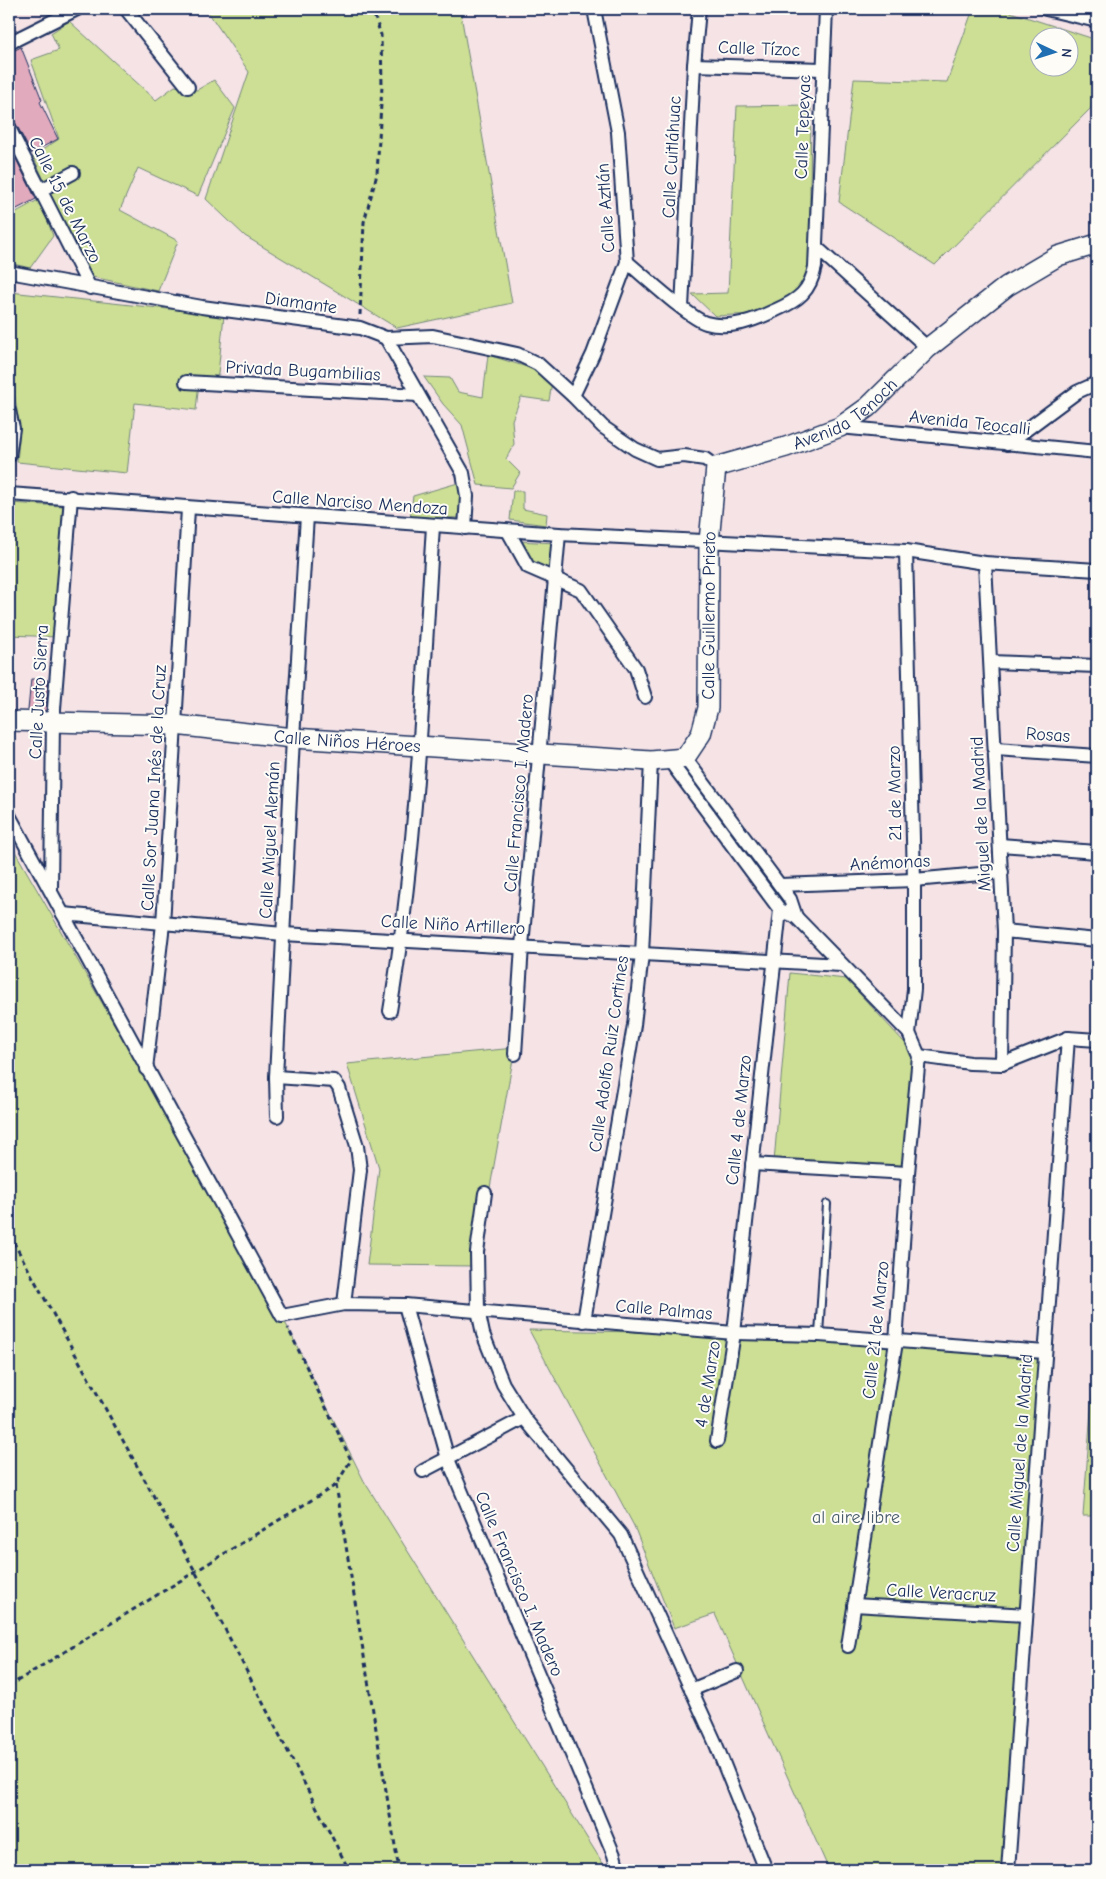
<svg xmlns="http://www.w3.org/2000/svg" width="1106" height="1879" font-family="'Comic Neue',sans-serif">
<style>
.green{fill:#ccdf94;stroke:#748779;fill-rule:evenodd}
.building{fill:#e2aabd;stroke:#1b2f5e}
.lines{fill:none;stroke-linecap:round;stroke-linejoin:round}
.lane-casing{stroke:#1b2f5e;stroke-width:10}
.street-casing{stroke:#1b2f5e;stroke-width:16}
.secondary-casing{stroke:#1b2f5e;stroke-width:22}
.path{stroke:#1b2f5e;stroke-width:3;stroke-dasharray:5 4;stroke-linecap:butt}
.lane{stroke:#fdfcf7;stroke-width:6}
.street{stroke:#fdfcf7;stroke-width:12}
.secondary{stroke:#fdfcf7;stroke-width:19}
.labels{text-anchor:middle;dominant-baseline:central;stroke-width:4;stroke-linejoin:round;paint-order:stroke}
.street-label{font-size:18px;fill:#1b2f5e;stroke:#fdfcf7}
.park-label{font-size:18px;fill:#475b6c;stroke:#fdfcf7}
</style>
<rect width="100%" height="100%" fill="#f5e3e6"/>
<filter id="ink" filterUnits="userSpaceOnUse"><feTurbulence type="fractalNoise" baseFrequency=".02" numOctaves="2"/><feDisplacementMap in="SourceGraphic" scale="10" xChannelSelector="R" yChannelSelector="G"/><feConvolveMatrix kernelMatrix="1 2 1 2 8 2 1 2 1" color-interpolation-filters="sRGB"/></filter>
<g filter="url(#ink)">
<g class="green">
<polygon points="206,9 460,9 512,303 397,328 245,236 206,199 249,72"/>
<path d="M973 9H1001L1097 40V86L1091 108 935 265 839 202 854 79 947 82ZM1038 38H1068V68H1038Z"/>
<polygon points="69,21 156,100 175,86 197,90 214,80 235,108 198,196 138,168 120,210 178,241 158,291 88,276 33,156 59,139 31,60 59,50 51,33"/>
<polygon points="811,105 809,280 782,306 754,314 715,316 692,294 728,293 737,106"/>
<polygon points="40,199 53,236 30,268 9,263 9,216"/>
<polygon points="10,292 224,315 217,384 199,382 196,410 135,403 127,473 17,462 20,429 9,361"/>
<polygon points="488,355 553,375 549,401 521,397 512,420 514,444 506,459 520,473 511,488 478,485 462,425 443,404 424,377 450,378 458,392 483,397"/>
<polygon points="458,483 465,518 410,517 413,496"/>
<polygon points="513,491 523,491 523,509 547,514 546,525 510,520"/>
<polygon points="9,503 63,506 58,637 9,635"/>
<polygon points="518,541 556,543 551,573 531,565"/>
<polygon points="9,841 282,1316 364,1481 607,1870 9,1870"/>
<polygon points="790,973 846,979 915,1054 908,1172 774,1162"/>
<polygon points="515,1048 476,1266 367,1265 379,1168 347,1064"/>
<polygon points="529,1330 751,1334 1038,1359 1012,1788 1009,1870 829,1870 715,1614 674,1628 634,1526"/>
<polygon points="1097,1331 1097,1516 1083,1516"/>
</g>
<g class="building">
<polygon points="21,47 42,100 40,102 58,139 31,153 9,110 9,53"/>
<polygon points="10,147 36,199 9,213 9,148"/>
<polygon points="31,679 48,680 46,711 28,710"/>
</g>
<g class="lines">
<g class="lane-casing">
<polyline id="lane" points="819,1335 827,1204"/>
</g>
<g class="street-casing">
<g id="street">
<polyline points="126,9 188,87"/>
<polyline points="1046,9 1097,21"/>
<polyline points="9,43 77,9"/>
<polyline points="694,65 822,69"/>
<polyline points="9,128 90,288"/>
<polyline points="41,190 73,173"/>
<polyline points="816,247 928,348"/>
<path d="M627 262C643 275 690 319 706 323 730 330 755 320 776 310 799 300 810 291 815 267L826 9"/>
<polyline points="9,272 202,307 360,328 386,338 433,336 517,354 538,364 573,396 603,427 635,449 657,459 684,456 705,459 716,467"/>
<polyline points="682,308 694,65 699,9"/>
<polyline points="386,338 463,473 467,496 465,528"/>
<polyline points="186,382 418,395"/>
<polyline points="573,396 593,354 627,262 618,132 594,9"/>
<polyline points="9,411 13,428 9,456"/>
<polyline points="840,427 1097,452"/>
<polyline points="1007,444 1077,392 1097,383"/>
<polyline points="9,494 559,534 906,551 985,563 1097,570"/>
<polyline points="508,531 528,567 581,590 636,669 645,697"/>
<polyline points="906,551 914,880 914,989 909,1033"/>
<polyline points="985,563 1004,931 1002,1064"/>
<polyline points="991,662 1097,666"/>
<polyline points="996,749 1097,756"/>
<polyline points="685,758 790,899 796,917"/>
<polyline points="669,760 780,910 796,917 909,1033 919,1056 908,1173 896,1342 848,1646"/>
<polyline points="9,815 282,1316 344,1304 405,1305 734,1333 819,1335 1045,1352"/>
<polyline points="1000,845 1097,852"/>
<polyline points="780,885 914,880 1002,872"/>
<polyline points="51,889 53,721 71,497"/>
<polyline points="63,914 283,934 841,965"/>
<polyline points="1004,931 1097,940"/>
<path d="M390 1011C417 850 423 688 433 526"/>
<polyline points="515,1054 522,946 559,534"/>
<polyline points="919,1056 970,1063 1002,1064 1068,1038 1097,1040"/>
<polyline points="146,1069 163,924 188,509"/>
<polyline points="276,1077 334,1081 339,1088 357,1146 360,1170 344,1304"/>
<polyline points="277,1116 276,1077 293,738 307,516"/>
<polyline points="752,1164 908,1173"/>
<polyline points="485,1193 477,1252 478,1310 483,1334 503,1384 524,1418 621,1535 715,1742 766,1870"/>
<polyline points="405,1305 448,1459 614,1855 618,1870"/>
<polyline points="584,1321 634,1025 642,954 651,761"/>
<polyline points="717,1441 734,1333 780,910"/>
<polyline points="423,1471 524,1418"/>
<polyline points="854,1605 1026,1615"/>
<polyline points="691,1690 737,1671"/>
<polyline points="1008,1870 1068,1038"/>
</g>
</g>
<g class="secondary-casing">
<g id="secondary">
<path id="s1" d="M9 721 175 725 293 738 651 761 685 758 701 734 708 708 709 542 716 467 786 447 840 427 868 407 928 348 1007 286 1058 256 1097 244"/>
</g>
</g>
<g class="path">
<polyline points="360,315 364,222 377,174 382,86 381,35 372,9"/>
<polyline points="9,1234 195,1571 349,1870"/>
<polyline points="336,1485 399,1870"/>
<polyline points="9,1686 336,1485 351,1460 288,1328"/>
</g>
<use href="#lane" class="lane"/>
<use href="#street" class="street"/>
<use href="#secondary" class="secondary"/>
</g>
</g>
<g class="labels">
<g class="street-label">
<text transform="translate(759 49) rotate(2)">Calle Tízoc</text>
<text transform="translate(803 127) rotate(-88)">Calle Tepeyac</text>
<text transform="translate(672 157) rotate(-87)">Calle Cuitláhuac</text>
<text transform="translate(65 200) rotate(63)">Calle 15 de Marzo</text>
<text transform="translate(606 208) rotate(-94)">Calle Aztlán</text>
<text transform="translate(301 303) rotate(8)">Diamante</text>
<text transform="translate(303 371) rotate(3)">Privada Bugambilias</text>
<text stroke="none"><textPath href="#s1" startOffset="1116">Avenida Tenoch</textPath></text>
<text transform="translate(970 423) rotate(6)">Avenida Teocalli</text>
<text transform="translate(360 503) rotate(4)">Calle Narciso Mendoza</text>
<text stroke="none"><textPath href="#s1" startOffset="826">Calle Guillermo Prieto</textPath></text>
<text transform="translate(39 692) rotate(-87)">Calle Justo Sierra</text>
<text transform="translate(1048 735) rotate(4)">Rosas</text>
<text stroke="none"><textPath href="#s1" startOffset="339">Calle Niños Héroes</textPath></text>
<text transform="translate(154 788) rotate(-87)">Calle Sor Juana Inés de la Cruz</text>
<text transform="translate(519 793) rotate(-85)">Calle Francisco I. Madero</text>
<text transform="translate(895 793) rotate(-91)">21 de Marzo</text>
<text transform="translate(981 814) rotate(-93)">Miguel de la Madrid</text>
<text transform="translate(270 840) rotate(-87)">Calle Miguel Alemán</text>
<text transform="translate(890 863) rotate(-3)">Anémonas</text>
<text transform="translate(453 925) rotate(3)">Calle Niño Artillero</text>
<text transform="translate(609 1054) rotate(-82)">Calle Adolfo Ruiz Cortines</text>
<text transform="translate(739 1120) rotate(-84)">Calle 4 de Marzo</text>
<text transform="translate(664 1310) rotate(5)">Calle Palmas</text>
<text transform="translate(876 1330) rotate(-84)">Calle 21 de Marzo</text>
<text transform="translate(708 1384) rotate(-81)">4 de Marzo</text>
<text transform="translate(1020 1453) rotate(-86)">Calle Miguel de la Madrid</text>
<text transform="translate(519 1584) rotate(67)">Calle Francisco I. Madero</text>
<text transform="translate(941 1593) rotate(3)">Calle Veracruz</text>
</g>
<g class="park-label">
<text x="856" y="1517">al aire libre</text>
</g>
</g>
<rect width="1106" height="1879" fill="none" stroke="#fdfcf7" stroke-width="30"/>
<rect x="15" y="15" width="1076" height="1849" fill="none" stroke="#1b2f5e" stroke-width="2" filter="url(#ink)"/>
<g transform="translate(1054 52) rotate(94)"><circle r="24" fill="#fdfcf7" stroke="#a3aaba"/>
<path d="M0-4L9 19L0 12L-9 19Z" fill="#1f6fb2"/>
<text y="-8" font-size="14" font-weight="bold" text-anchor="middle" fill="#1b2f5e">N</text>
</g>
</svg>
